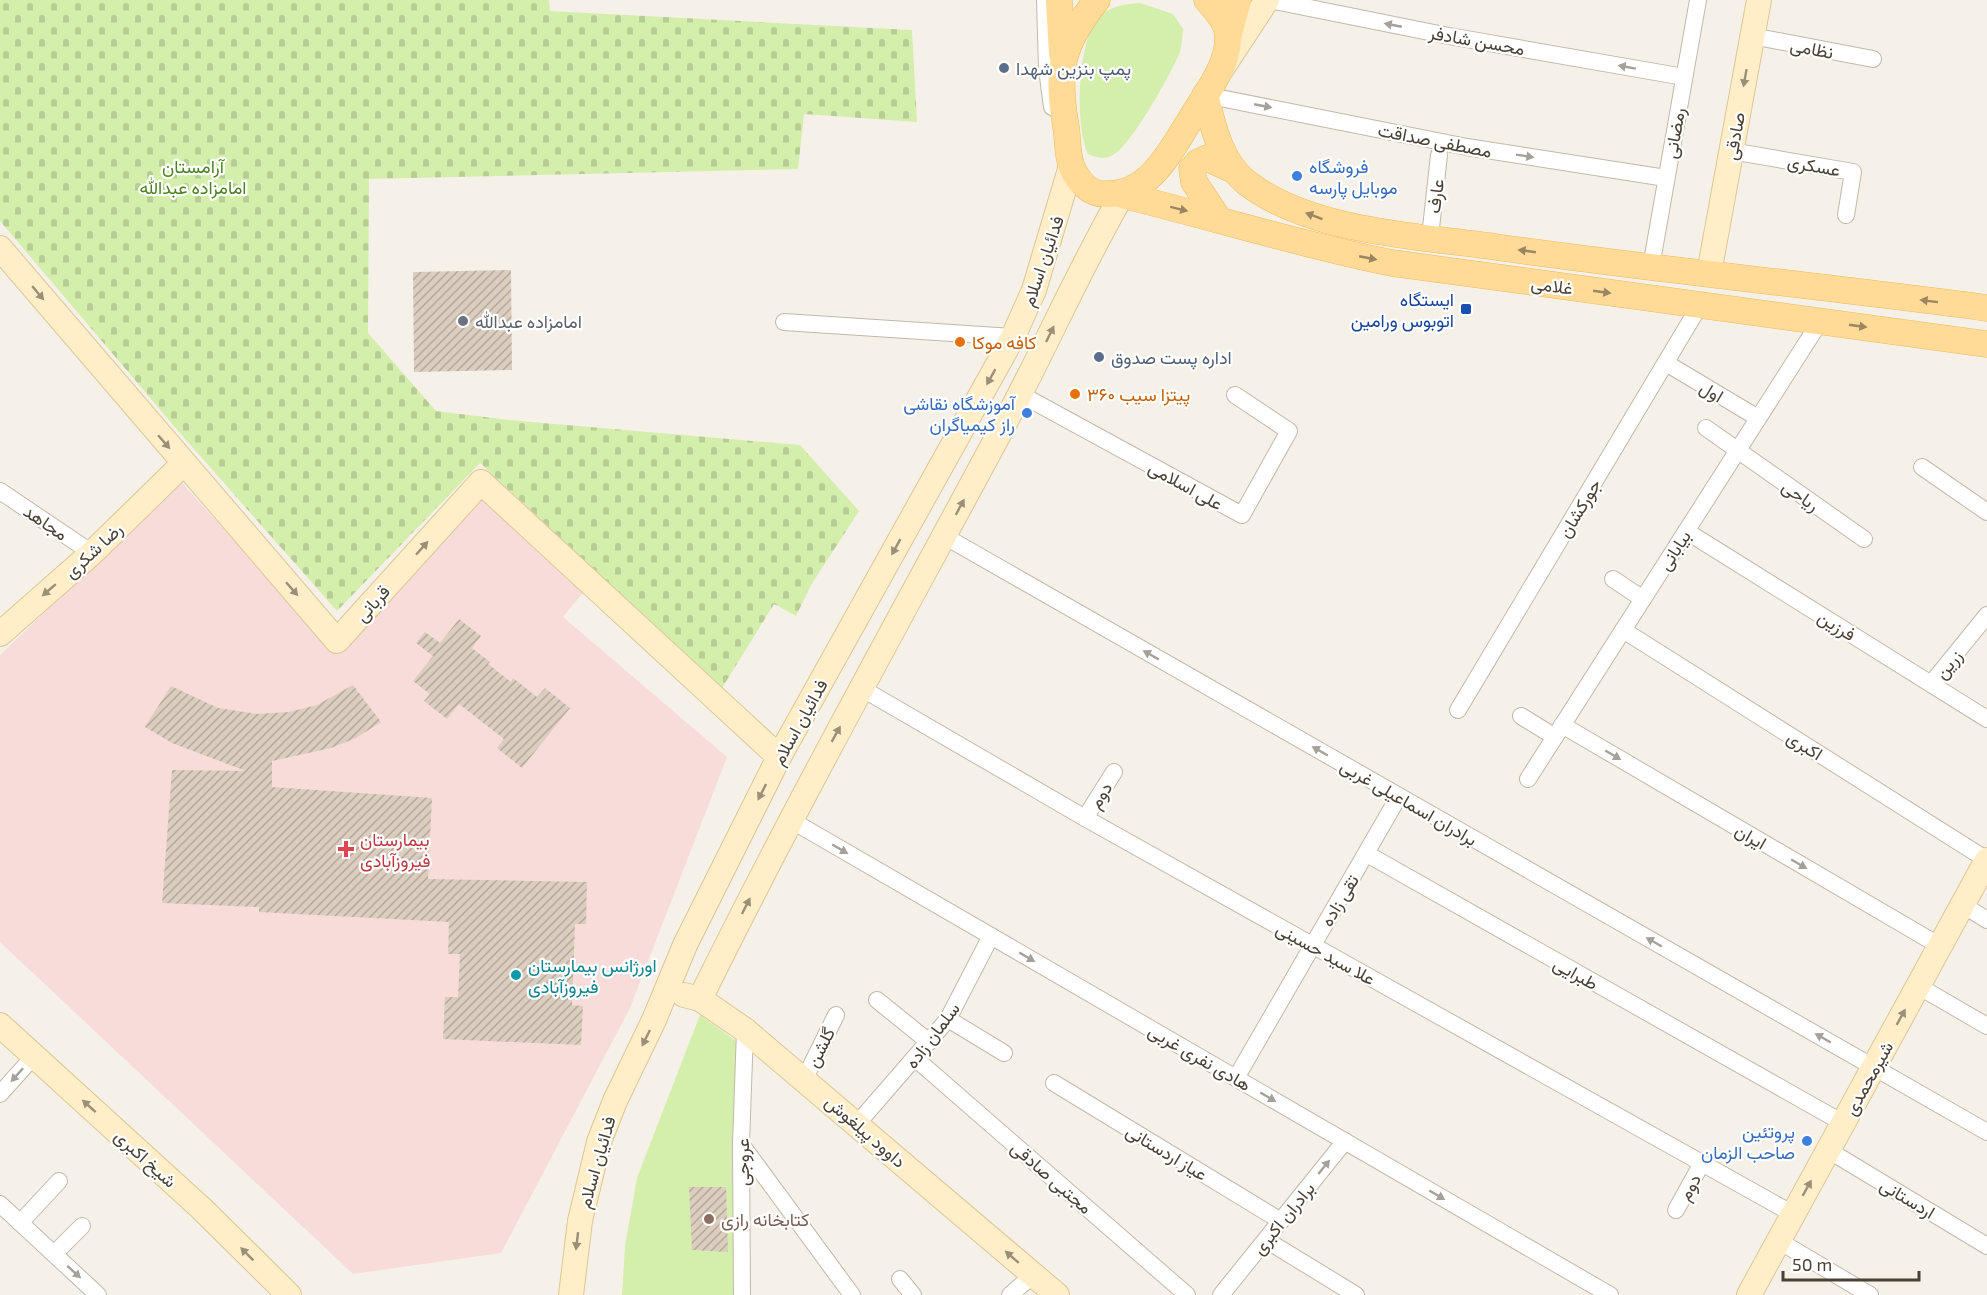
<svg xmlns="http://www.w3.org/2000/svg" width="1987" height="1295" font-family="'Exo 2',Vazirmatn,sans-serif">
<style>
.medical{fill:#f7dcda}
.green{fill:#d4eeac}
.cemetery{fill:url(#cemetery-stones)}
.building{fill:url(#building-hatch)}
.lines{fill:none;stroke-linecap:round;stroke-linejoin:round}
.street-casing{stroke:#c2b8a9;stroke-width:18}
.secondary-casing{stroke:#dec695;stroke-width:26}
.primary-casing{stroke:#f1ba5b;stroke-width:27}
.street{stroke:#fff;stroke-width:16}
.secondary{stroke:#ffeec8;stroke-width:24}
.primary{stroke:#ffdb97;stroke-width:26}
.oneway{fill:#a4a09a}
.oneway2{fill:#9b8f77}
.oneway3{fill:#9b8661}
.service-dot{fill:#5c6f8a;stroke:#fff;stroke-width:2}
.shop-dot{fill:#3f7fe0;stroke:#fff;stroke-width:2}
.transit-dot{fill:#1a4fb4;stroke:#fff;stroke-width:2}
.worship-dot{fill:#6b7280;stroke:#fff;stroke-width:2}
.food-dot{fill:#e8710a;stroke:#fff;stroke-width:2}
.health-dot{fill:#e0444e;stroke:#fff;stroke-width:2}
.culture-dot{fill:#0f9aa8;stroke:#fff;stroke-width:2}
.education-dot{fill:#8d6e63;stroke:#fff;stroke-width:2}
.labels{text-anchor:middle;dominant-baseline:central;stroke-width:4.5;stroke-linejoin:round;paint-order:stroke}
.street-label{font-size:18px;fill:#4a4135;stroke:#fff}
.service-label{font-size:18px;fill:#4e5e75;stroke:#fff;text-anchor:start}
.park-label{font-size:18px;fill:#4c8322;stroke:#fff}
.shop-label{font-size:18px;fill:#366cbe;stroke:#fff;text-anchor:end}
.transit-label{font-size:18px;fill:#164399;stroke:#fff;text-anchor:end}
.worship-label{font-size:18px;fill:#5b616d;stroke:#fff;text-anchor:start}
.food-label{font-size:18px;fill:#c56008;stroke:#fff;text-anchor:start}
.health-label{font-size:18px;fill:#be3a42;stroke:#fff;text-anchor:start}
.culture-label{font-size:18px;fill:#0d838f;stroke:#fff;text-anchor:start}
.education-label{font-size:18px;fill:#785e54;stroke:#fff;text-anchor:start}
</style>
<defs>
<pattern id="cemetery-stones" width="16" height="16" patternUnits="userSpaceOnUse" patternTransform="scale(1.5)"><rect width="16" height="16" fill="#d4eeac"/><path d="M2 7V4a2 2 0 0 1 4 0v3zM10 15v-3a2 2 0 0 1 4 0v3z" fill="#b8cd95"/></pattern>
<pattern id="building-hatch" width="6" height="6" patternUnits="userSpaceOnUse" patternTransform="scale(1.5)"><rect width="6" height="6" fill="#dccebf"/><path d="M-1 1l2-2M0 6l6-6M5 7l2-2" fill="none" stroke="#b4a99c"/></pattern>
</defs>
<rect width="100%" height="100%" fill="#f6f1e8"/>
<polygon class="medical" points="181,482 337,654 480,498 583,593 563,617 727,757 630,1008 501,1253 353,1274 0,942 0,655"/>
<g class="green">
<path d="M1140 3 1173 14 1183 29C1182 36 1182 45 1180 52 1172 72 1129 150 1111 156 1102 160 1096 157 1088 154 1075 125 1077 44 1098 18 1109 6 1125 4 1140 3Z"/>
<polygon points="700,1015 740,1044 733,1295 622,1295 625,1246 637,1178"/>
</g>
<polygon class="cemetery" points="0,0 549,0 550,11 912,30 917,122 804,114 798,169 369,179 368,333 436,411 509,420 800,445 859,511 811,585 796,616 774,604 722,688 480,463 337,611 179,432 0,221"/>
<g class="building">
<polygon points="511,270 512,370 414,372 413,272"/>
<polygon points="459,619 481,636 472,648 490,662 488,664 511,682 513,678 537,697 545,688 570,708 522,768 497,748 504,739 459,704 447,719 424,701 430,694 413,681 433,656 416,643 425,632 440,643"/>
<polygon points="353,685 381,722 356,738 331,748 272,761 272,787 432,798 428,879 587,882 586,924 575,924 572,1005 583,1006 581,1045 443,1039 445,997 458,997 460,954 448,954 449,922 259,912 259,907 162,903 172,770 246,771 172,743 145,727 171,686 218,708 257,714 289,712 317,705"/>
<polygon points="689,1187 726,1187 728,1252 692,1250"/>
</g>
<g class="lines">
<g class="street-casing">
<g id="street">
<polyline points="1045,0 1047,69 1052,107"/>
<polyline points="1270,0 1449,36 1684,77"/>
<polyline points="1752,36 1873,59"/>
<polyline points="1205,95 1467,147 1666,178"/>
<polyline points="1731,151 1853,172 1846,215"/>
<polyline points="1430,237 1439,155"/>
<polyline points="1651,267 1698,0"/>
<polyline points="784,322 1013,337"/>
<polyline points="1666,363 1758,418"/>
<polyline points="1020,394 1242,515 1289,431 1235,395"/>
<polyline points="1706,428 1864,539"/>
<polyline points="1922,467 1987,512"/>
<polyline points="0,491 92,553"/>
<polyline points="1686,531 1987,719"/>
<polyline points="944,536 1987,1132"/>
<polyline points="1613,579 1643,599"/>
<polyline points="1623,630 1987,860"/>
<polyline points="1931,684 1987,615"/>
<polyline points="861,688 1085,818 1793,1214"/>
<polyline points="1458,710 1700,305"/>
<polyline points="1521,716 1555,737"/>
<polyline points="1562,725 1940,946"/>
<polyline points="1528,779 1821,320"/>
<polyline points="1085,818 1114,772"/>
<polyline points="789,819 1610,1295"/>
<polyline points="1367,854 1843,1123"/>
<polyline points="1963,905 1987,920"/>
<polyline points="1918,986 1987,1026"/>
<polyline points="877,1000 929,1042"/>
<polyline points="948,1019 1004,1053"/>
<polyline points="916,1059 1187,1295"/>
<polyline points="805,1078 836,1015"/>
<polyline points="1236,1078 1399,796"/>
<polyline points="1054,1083 1281,1221"/>
<polyline points="0,1094 34,1056"/>
<polyline points="857,1124 948,1019 991,936"/>
<polyline points="741,1144 852,1295"/>
<polyline points="1828,1150 1987,1246"/>
<polyline points="0,1204 98,1295"/>
<polyline points="1676,1210 1702,1163"/>
<polyline points="20,1223 59,1181"/>
<polyline points="1266,1240 1356,1295"/>
<polyline points="1779,1241 1870,1295"/>
<polyline points="54,1254 82,1226"/>
<polyline points="900,1279 913,1295"/>
<polyline points="742,1295 741,1144 745,1030"/>
<polyline points="1010,1295 1033,1275"/>
<polyline points="1221,1295 1345,1141"/>
</g>
</g>
<g class="secondary-casing">
<g id="secondary">
<polyline points="1223,67 1267,0"/>
<polyline points="0,248 337,641 481,482 779,757"/>
<polyline points="1709,273 1759,0"/>
<polyline points="0,634 92,553 183,464"/>
<polyline points="684,995 700,999 745,1030 1057,1295"/>
<path d="M700 999C794 808 898 622 999 434 1042 355 1077 273 1122 195"/>
<polyline points="0,1025 202,1209 289,1295"/>
<polyline points="571,1295 580,1221 599,1142 615,1101 654,1020 685,945 779,757 1013,337 1034,290 1071,166"/>
<polyline points="1749,1295 1987,860"/>
</g>
</g>
<g class="primary-casing">
<g id="primary">
<polyline points="1059,0 1062,54"/>
<path d="M1097 0C1061 45 1056 70 1066 127 1068 139 1067 156 1072 167 1078 181 1089 194 1105 194 1150 196 1171 150 1192 117 1206 93 1227 68 1228 39 1229 24 1216 10 1207 0"/>
<polyline points="1228,38 1238,0"/>
<path d="M1205 95C1213 126 1220 162 1247 183 1311 232 1418 236 1496 247 1659 270 1823 286 1987 308"/>
<path d="M1122 195C1213 217 1301 245 1392 263L1987 344"/>
<polyline points="1218,218 1194,182 1192,169 1198,162 1207,158 1233,170"/>
</g>
</g>
<use href="#street" class="street"/>
<use href="#secondary" class="secondary"/>
<use href="#primary" class="primary"/>
</g>
<defs><path id="oneway-solid" d="M-6-.8H1V-3.2L6.5 0L1 3.2V.8H-6Z" transform="scale(1.5)"/></defs>
<g class="oneway">
<use href="#oneway-solid" transform="translate(1393 25) rotate(-169)"/>
<use href="#oneway-solid" transform="translate(1627 67) rotate(-170)"/>
<use href="#oneway-solid" transform="translate(1263 106) rotate(11)"/>
<use href="#oneway-solid" transform="translate(1525 156) rotate(9)"/>
<use href="#oneway-solid" transform="translate(1151 655) rotate(-150)"/>
<use href="#oneway-solid" transform="translate(1320 751) rotate(-150)"/>
<use href="#oneway-solid" transform="translate(1613 755) rotate(30)"/>
<use href="#oneway-solid" transform="translate(840 849) rotate(30)"/>
<use href="#oneway-solid" transform="translate(1799 864) rotate(30)"/>
<use href="#oneway-solid" transform="translate(1654 942) rotate(-150)"/>
<use href="#oneway-solid" transform="translate(1027 957) rotate(30)"/>
<use href="#oneway-solid" transform="translate(1823 1038) rotate(-150)"/>
<use href="#oneway-solid" transform="translate(17 1075) rotate(132)"/>
<use href="#oneway-solid" transform="translate(1268 1097) rotate(30)"/>
<use href="#oneway-solid" transform="translate(1324 1167) rotate(-51)"/>
<use href="#oneway-solid" transform="translate(1437 1195) rotate(30)"/>
<use href="#oneway-solid" transform="translate(74 1272) rotate(42)"/>
</g>
<g class="oneway2">
<use href="#oneway-solid" transform="translate(1745 78) rotate(100)"/>
<use href="#oneway-solid" transform="translate(38 293) rotate(50)"/>
<use href="#oneway-solid" transform="translate(1050 334) rotate(-64)"/>
<use href="#oneway-solid" transform="translate(991 377) rotate(119)"/>
<use href="#oneway-solid" transform="translate(164 442) rotate(49)"/>
<use href="#oneway-solid" transform="translate(960 507) rotate(-62)"/>
<use href="#oneway-solid" transform="translate(896 547) rotate(119)"/>
<use href="#oneway-solid" transform="translate(422 548) rotate(-48)"/>
<use href="#oneway-solid" transform="translate(292 589) rotate(49)"/>
<use href="#oneway-solid" transform="translate(49 590) rotate(139)"/>
<use href="#oneway-solid" transform="translate(836 734) rotate(-61)"/>
<use href="#oneway-solid" transform="translate(762 792) rotate(117)"/>
<use href="#oneway-solid" transform="translate(746 906) rotate(-63)"/>
<use href="#oneway-solid" transform="translate(1901 1017) rotate(-61)"/>
<use href="#oneway-solid" transform="translate(646 1038) rotate(116)"/>
<use href="#oneway-solid" transform="translate(89 1106) rotate(-138)"/>
<use href="#oneway-solid" transform="translate(1807 1188) rotate(-61)"/>
<use href="#oneway-solid" transform="translate(577 1241) rotate(97)"/>
<use href="#oneway-solid" transform="translate(247 1254) rotate(-135)"/>
<use href="#oneway-solid" transform="translate(1012 1257) rotate(-139)"/>
</g>
<g class="oneway3">
<use href="#oneway-solid" transform="translate(1179 209) rotate(14)"/>
<use href="#oneway-solid" transform="translate(1314 216) rotate(-159)"/>
<use href="#oneway-solid" transform="translate(1527 251) rotate(-172)"/>
<use href="#oneway-solid" transform="translate(1368 258) rotate(11)"/>
<use href="#oneway-solid" transform="translate(1602 292) rotate(8)"/>
<use href="#oneway-solid" transform="translate(1929 301) rotate(-173)"/>
<use href="#oneway-solid" transform="translate(1858 326) rotate(8)"/>
</g>
<g class="service-dot">
<circle cx="1004" cy="68" r="6"/>
<circle cx="1099" cy="357" r="6"/>
</g>
<g class="shop-dot">
<circle cx="1297" cy="176" r="6"/>
<circle cx="1027" cy="413" r="6"/>
<circle cx="1807" cy="1141" r="6"/>
</g>
<rect class="transit-dot" x="1460" y="303" width="12" height="12" rx="3"/>
<circle class="worship-dot" cx="463" cy="321" r="6"/>
<g class="food-dot">
<circle cx="960" cy="342" r="6"/>
<circle cx="1075" cy="394" r="6"/>
</g>
<path class="health-dot" d="M343 840h6v6h6v6h-6v6h-6v-6h-6v-6h6z"/>
<circle class="culture-dot" cx="516" cy="975" r="6"/>
<circle class="education-dot" cx="709" cy="1219" r="6"/>
<g class="labels">
<g class="street-label">
<text transform="translate(1477 40) rotate(10)">محسن شادفر</text>
<text transform="translate(1812 48) rotate(11)">نظامی</text>
<text transform="translate(1674 133) rotate(-80)">رمضانی</text>
<text transform="translate(1734 136) rotate(-80)">صادقی</text>
<text transform="translate(1435 140) rotate(11)">مصطفی صداقت</text>
<text transform="translate(1814 165) rotate(10)">عسکری</text>
<text transform="translate(1435 196) rotate(-83)">عارف</text>
<text transform="translate(1042 261) rotate(-71)">فدائیان اسلام</text>
<text transform="translate(1552 285) rotate(8)">غلامی</text>
<text transform="translate(1712 391) rotate(31)">اول</text>
<text transform="translate(1186 485) rotate(29)">علی اسلامی</text>
<text transform="translate(1801 495) rotate(35)">ریاحی</text>
<text transform="translate(1579 508) rotate(-59)">جورکشان</text>
<text transform="translate(46 522) rotate(34)">مجاهد</text>
<text transform="translate(93 550) rotate(-43)">رضا شکری</text>
<text transform="translate(1674 550) rotate(-57)">بیابانی</text>
<text transform="translate(372 603) rotate(-48)">قربانی</text>
<text transform="translate(1837 625) rotate(32)">فرزین</text>
<text transform="translate(1948 664) rotate(-51)">زرین</text>
<text transform="translate(799 722) rotate(-61)">فدائیان اسلام</text>
<text transform="translate(1805 745) rotate(32)">اکبری</text>
<text transform="translate(1100 795) rotate(-58)">دوم</text>
<text transform="translate(1409 802) rotate(30)">برادران اسماعیلی غربی</text>
<text transform="translate(1751 836) rotate(30)">ایران</text>
<text transform="translate(1339 900) rotate(-59)">تقی زاده</text>
<text transform="translate(1326 953) rotate(29)">علا سید حسینی</text>
<text transform="translate(1576 973) rotate(29)">طبرایی</text>
<text transform="translate(932 1035) rotate(-53)">سلمان زاده</text>
<text transform="translate(820 1047) rotate(-63)">گلشن</text>
<text transform="translate(1200 1057) rotate(30)">هادی نفری غربی</text>
<text transform="translate(1868 1078) rotate(-61)">شیرمحمدی</text>
<text transform="translate(866 1131) rotate(41)">داوود پیلغوش</text>
<text transform="translate(1167 1152) rotate(31)">عیاز اردستانی</text>
<text transform="translate(146 1158) rotate(42)">شیخ اکبری</text>
<text transform="translate(596 1162) rotate(-74)">فدائیان اسلام</text>
<text transform="translate(742 1162) rotate(-90)">عروجی</text>
<text transform="translate(1052 1177) rotate(41)">مجتبی صادقی</text>
<text transform="translate(1689 1187) rotate(-61)">دوم</text>
<text transform="translate(1908 1198) rotate(31)">اردستانی</text>
<text transform="translate(1283 1218) rotate(-51)">برادران اکبری</text>
</g>
<g class="service-label">
<text x="1016" y="68">پمپ بنزین شهدا</text>
<text x="1111" y="357">اداره پست صدوق</text>
</g>
<g class="park-label">
<text x="193" y="166">آرامستان<tspan x="193" dy="21">امامزاده عبدالله</tspan></text>
</g>
<g class="shop-label">
<text x="1309" y="166" text-anchor="start">فروشگاه<tspan x="1309" dy="21">موبایل پارسه</tspan></text>
<text x="1015" y="403">آموزشگاه نقاشی<tspan x="1015" dy="21">راز کیمیاگران</tspan></text>
<text x="1795" y="1131">پروتئین<tspan x="1795" dy="21">صاحب الزمان</tspan></text>
</g>
<g class="transit-label">
<text x="1454" y="299">ایستگاه<tspan x="1454" dy="21">اتوبوس ورامین</tspan></text>
</g>
<g class="worship-label">
<text x="475" y="321">امامزاده عبدالله</text>
</g>
<g class="food-label">
<text x="972" y="342">کافه موکا</text>
<text x="1087" y="394">پیتزا سیب ۳۶۰</text>
</g>
<g class="health-label">
<text x="360" y="839">بیمارستان<tspan x="360" dy="21">فیروزآبادی</tspan></text>
</g>
<g class="culture-label">
<text x="528" y="965">اورژانس بیمارستان<tspan x="528" dy="21">فیروزآبادی</tspan></text>
</g>
<g class="education-label">
<text x="721" y="1219">کتابخانه رازی</text>
</g>
</g>
<path d="M1783 1271v9h136v-9" fill="none" stroke="#4a4135" stroke-width="3"/>
<text x="1792" y="1271" font-size="18" fill="#4a4135" stroke="#ffffff" stroke-width="4.5" paint-order="stroke">50 m</text>
</svg>
